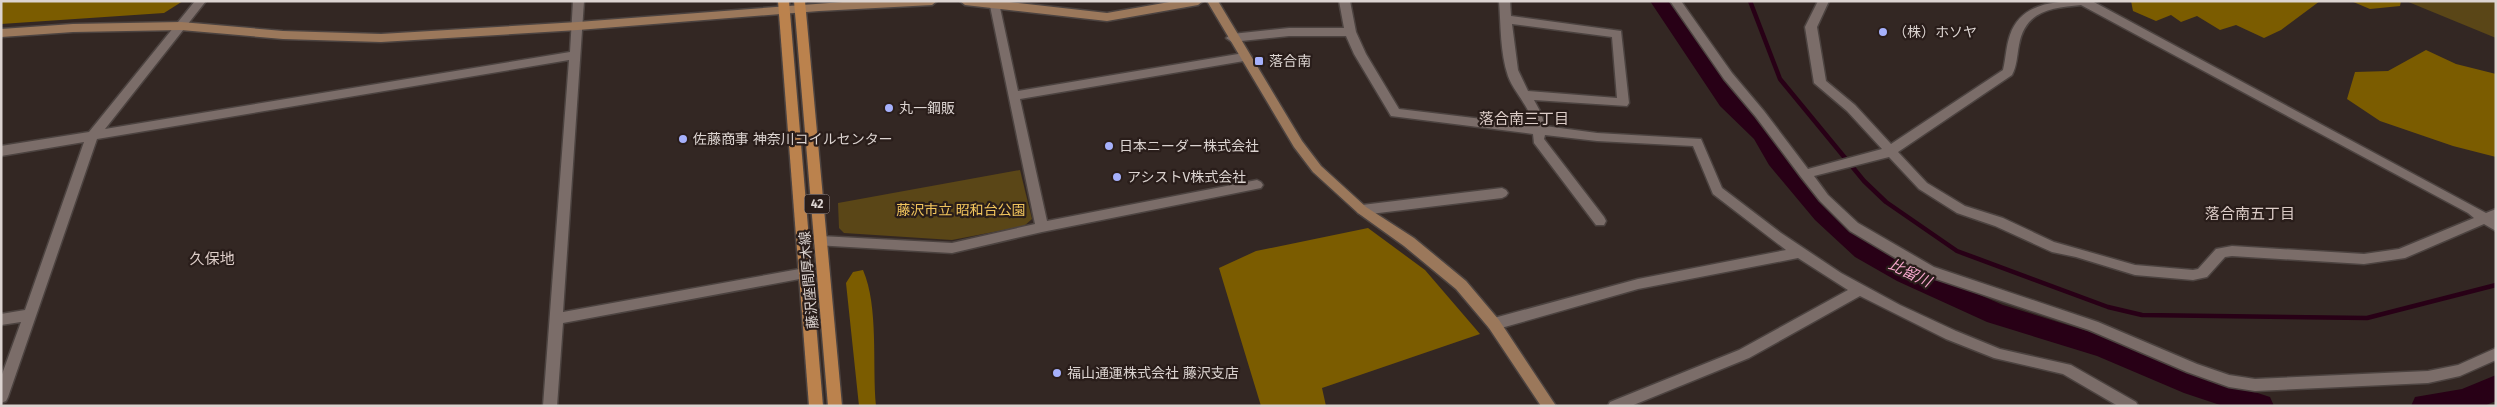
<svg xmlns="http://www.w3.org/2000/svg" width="2497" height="407" font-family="'Fira Sans','Noto Sans JP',sans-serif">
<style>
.green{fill:#5a4617}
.forest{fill:#7b5c00}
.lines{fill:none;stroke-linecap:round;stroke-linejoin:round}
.stream{stroke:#280016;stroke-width:4.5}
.river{fill:#280016;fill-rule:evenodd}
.street-casing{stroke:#4c4340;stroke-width:3}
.secondary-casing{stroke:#4c4340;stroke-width:3}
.primary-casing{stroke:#4c4340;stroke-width:3}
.street{fill:#7b6d69;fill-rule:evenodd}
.secondary{fill:#9b785b;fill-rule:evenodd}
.primary{fill:#bb824d;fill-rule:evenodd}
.poi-dot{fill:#a6b1fc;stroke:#291d1a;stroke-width:2}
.labels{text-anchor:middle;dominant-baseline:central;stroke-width:4.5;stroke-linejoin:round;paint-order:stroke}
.shield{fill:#291d1a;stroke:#a69d9a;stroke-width:1}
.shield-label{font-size:12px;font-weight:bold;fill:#dcd4d1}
.poi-label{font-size:14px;fill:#dcd4d1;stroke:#291d1a;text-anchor:start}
.park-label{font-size:14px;fill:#f2c55d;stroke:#291d1a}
.street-label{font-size:14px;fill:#dcd4d1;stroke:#291d1a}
.neighbourhood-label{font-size:15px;fill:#ddcdc8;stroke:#291d1a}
.water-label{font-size:15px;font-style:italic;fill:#f6a6cc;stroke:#291d1a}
</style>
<rect width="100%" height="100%" fill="#332723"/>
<g class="green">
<polygon points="2406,1 2496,1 2496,38"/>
<polygon points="1020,170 1032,219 1024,226 952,240 844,233 839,228 838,203"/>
</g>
<g class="forest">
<polygon points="1,1 183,1 164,13 1,24"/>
<polygon points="2131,1 2320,1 2281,30 2264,38 2236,25 2220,30 2197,16 2181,22 2171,15 2156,21 2133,11"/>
<polygon points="2351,1 2401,1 2400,6 2370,9"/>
<polygon points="2426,50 2456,64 2496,74 2496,157 2453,146 2380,121 2347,99 2355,72 2388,71"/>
<polygon points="1368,228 1425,270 1480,334 1322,388 1326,406 1261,406 1219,268 1256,251"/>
<path d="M863 270C879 307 872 365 876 406H859L846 283 853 272Z"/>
</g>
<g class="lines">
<polyline class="stream" points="1750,1 1780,79 1864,181 1886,202 1957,251 2108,307 2142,315 2367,318 2496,285"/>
<g class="river">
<polygon points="1650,1 1673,1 1736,94 1770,127 1787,151 1833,206 1873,243 1915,267 2003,305 2103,336 2190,371 2270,397 2274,406 2223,406 2184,393 2097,356 1987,322 1897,281 1855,257 1815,220 1769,165 1754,139 1720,106"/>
<polygon points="2496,375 2496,401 2484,406 2411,406 2415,397 2462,389"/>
</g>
<g class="street-casing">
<g id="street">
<polygon points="195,1 206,1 105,129 570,52 573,1 584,1 563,312 805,268 810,269 812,273 810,277 805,278 563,323 557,406 543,406 569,60 97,139 8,397 6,401 1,403 1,377 21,322 1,325 1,314 25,310 84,142 1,156 1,146 89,132"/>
<polygon points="989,1 999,3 1018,91 1244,53 1250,57 1244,61 1020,99 1047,221 1257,180 1261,182 1263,185 1261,188 1042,232 952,253 815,245 814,241 815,237 820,236 952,243 1035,224"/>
<path d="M1339 1H1350L1356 32 1366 54 1399 109 1533 125C1530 106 1514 93 1508 76 1500 52 1501 26 1499 1H1510L1511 16 1621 31 1629 103 1627 106 1534 100 1541 113 1545 126 1597 133 1701 139 1722 188 1781 233 1841 273 1900 305 1956 331 2000 349 2071 365 2136 402 2138 406H2118L2063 374 1994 358 1946 339 1860 296 1749 358 1631 406H1608L1610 402 1739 350 1848 290 1798 258 1638 289 1494 330 1489 328 1487 324 1489 320 1494 318 1638 279 1786 250 1713 194 1693 146 1597 141 1545 135 1544 139 1604 217 1606 221 1604 225H1596L1534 143 1533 134 1391 116 1354 54 1346 36H1289L1232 42 1226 38 1232 34 1289 28H1344ZM1512 24 1612 37 1617 98 1528 91 1518 70Z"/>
<path d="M1670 1H1681L1732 73 1764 111 1808 169 1882 149 1847 111 1814 83 1805 27 1818 1H1829L1817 27 1826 81 1855 105 1891 144 2003 70C2006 58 2006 46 2010 35 2022 0 2060 1 2092 1L2486 213 2496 209V231L2484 224 2405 258 2364 264 2232 256 2225 257 2207 277 2193 280 2135 275 2076 257 2052 252 1995 226 1957 213 1919 189 1889 157 1814 176 1828 195 1858 223 1934 267 2098 322 2197 364 2229 375 2255 379 2428 371 2458 365 2496 348V360L2460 376 2428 383 2255 391 2229 387 2187 372 2089 330 1924 275 1850 231 1820 201 1801 177 1756 117 1724 79ZM2081 5 2468 213 2474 218 2399 249 2364 254 2232 246 2216 249 2198 269 2193 270 2135 265 2054 242 2003 218 1965 206 1927 183 1898 152 2012 75C2017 66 2017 55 2019 45 2025 10 2052 8 2081 5Z"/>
<polygon points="1502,188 1506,190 1508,193 1506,196 1502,198 1362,215 1358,213 1356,210 1358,207 1362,205"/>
</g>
</g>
<g class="secondary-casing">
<g id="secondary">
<polygon points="856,1 937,1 932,5 819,11 578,30 381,42 283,39 181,30 73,32 1,37 1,29 73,24 181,22 283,31 381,34 578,22"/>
<polygon points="960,1 1001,1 1107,13 1175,1 1203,1 1198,5 1107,21 965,5"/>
<polygon points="1207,1 1218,1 1302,141 1321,166 1366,207 1414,238 1466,281 1499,320 1556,406 1541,406 1489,328 1456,289 1404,246 1358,213 1313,172 1294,147"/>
</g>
</g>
<g class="primary-casing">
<g id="primary">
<polygon points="778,1 789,1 823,406 809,406"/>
<polygon points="794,1 805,1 842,406 828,406"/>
</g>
</g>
<use href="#street" class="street"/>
<use href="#secondary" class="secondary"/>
<use href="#primary" class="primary"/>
</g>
<g class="poi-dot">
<circle cx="1883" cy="32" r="5"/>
<rect x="1254" y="56" width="10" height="10" rx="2.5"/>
<circle cx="889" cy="108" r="5"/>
<circle cx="683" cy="139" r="5"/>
<circle cx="1109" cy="146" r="5"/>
<circle cx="1117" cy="177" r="5"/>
<circle cx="1057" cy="373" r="5"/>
</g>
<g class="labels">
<rect class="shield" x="804.5" y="194.5" width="25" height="19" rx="4"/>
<g class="shield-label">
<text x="817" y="204">42</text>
</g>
<g class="poi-label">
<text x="1893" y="32">（株）ホソヤ</text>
<text x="1269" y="61">落合南</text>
<text x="899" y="108">丸一鋼販</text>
<text x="693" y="139">佐藤商事 神奈川コイルセンター</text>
<text x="1119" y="146">日本ニーダー株式会社</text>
<text x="1127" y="177">アシストV株式会社</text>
<text x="1067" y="373">福山通運株式会社 藤沢支店</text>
</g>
<g class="park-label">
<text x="961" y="210">藤沢市立 昭和台公園</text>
</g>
<g class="street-label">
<text transform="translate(809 280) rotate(-95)">藤沢座間厚木線</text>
</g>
<g class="neighbourhood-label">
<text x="1524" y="119">落合南三丁目</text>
<text x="2250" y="214">落合南五丁目</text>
<text x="212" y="259">久保地</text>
</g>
<g class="water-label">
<text transform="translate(1910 273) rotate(26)">比留川</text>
</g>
</g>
<rect width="2497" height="407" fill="none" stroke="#dcd4d1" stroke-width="5"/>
</svg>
